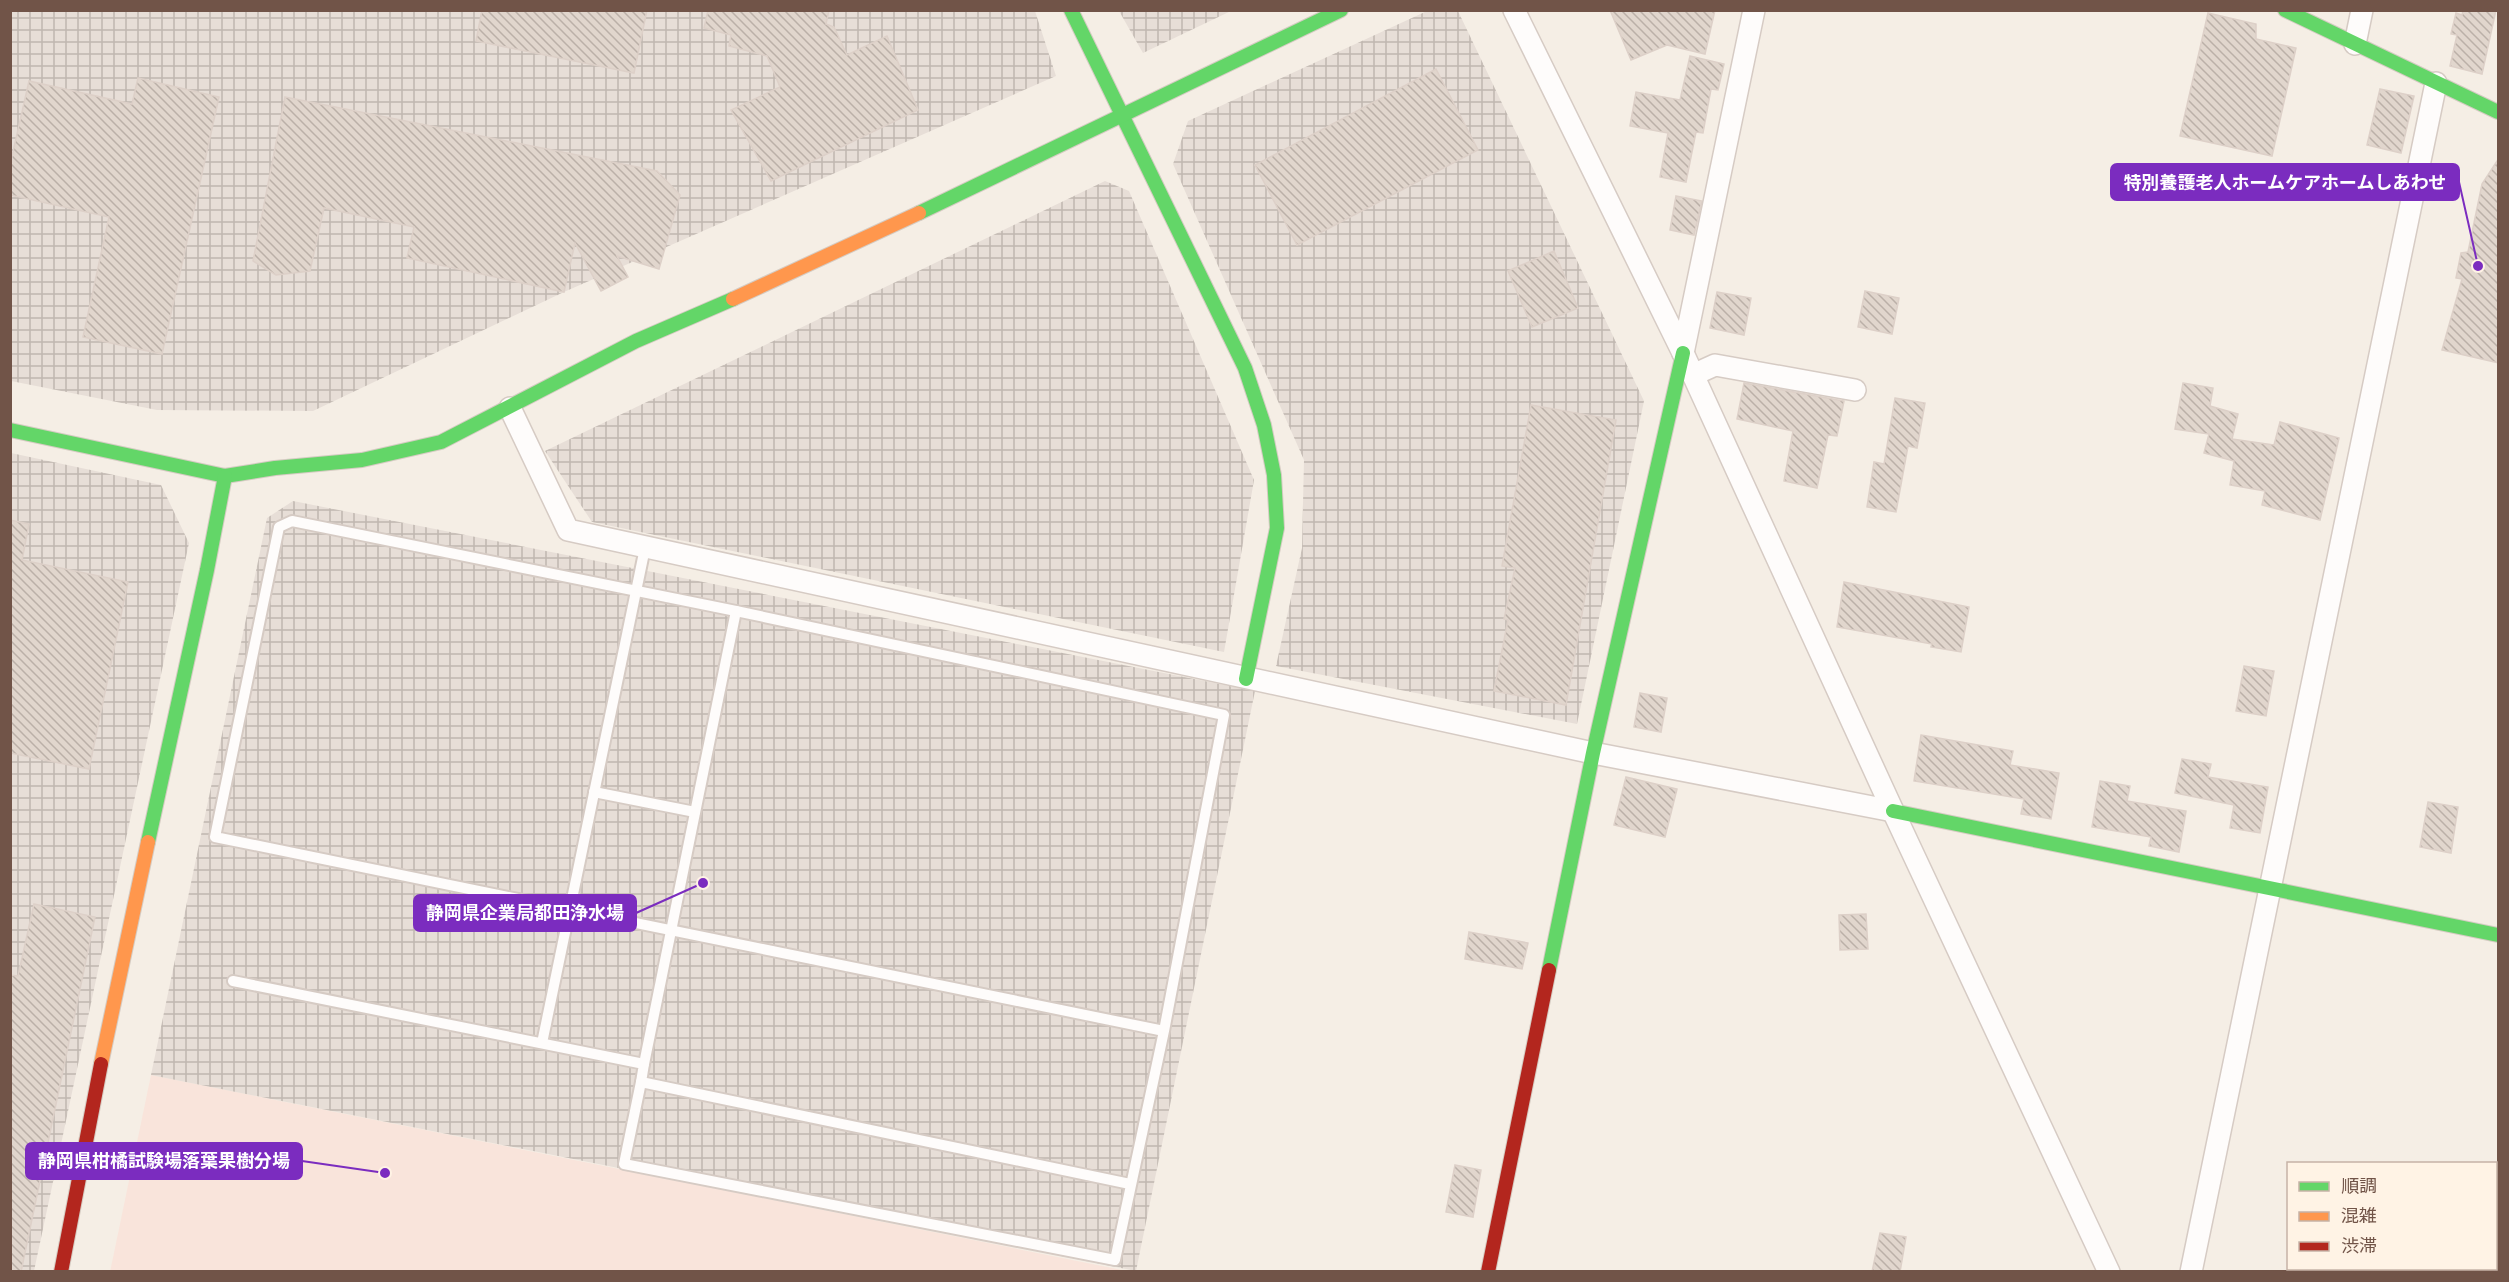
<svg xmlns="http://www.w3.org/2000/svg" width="2509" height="1282" font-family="Cabin,'Noto Sans JP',sans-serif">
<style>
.commercial{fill:#f9e4db}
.industrial{fill:url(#industrial-grid)}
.building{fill:url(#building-back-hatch);stroke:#ddd0c8;stroke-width:1.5}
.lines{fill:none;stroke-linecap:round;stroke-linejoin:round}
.lane-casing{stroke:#d6cbc4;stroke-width:14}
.street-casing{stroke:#d6cbc4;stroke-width:24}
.fast-casing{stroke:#d5cbc2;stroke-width:16}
.slow-casing{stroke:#d5cbc2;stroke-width:16}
.jam-casing{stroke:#d5cbc2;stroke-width:16}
.lane{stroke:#fefcfb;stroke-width:10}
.street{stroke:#fefcfb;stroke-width:21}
.fast{stroke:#63d668;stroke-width:14}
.slow{stroke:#ff974d;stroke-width:14}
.jam{stroke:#b3261e;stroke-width:14}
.leader{fill:none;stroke:#7b2cbf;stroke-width:2}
.callout-dot{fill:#7b2cbf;stroke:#fff3e5;stroke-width:2}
.callout{fill:#7b2cbf;stroke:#7b2cbf;stroke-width:2}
.callout-label{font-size:18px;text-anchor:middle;font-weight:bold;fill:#fff}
</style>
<defs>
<pattern id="industrial-grid" width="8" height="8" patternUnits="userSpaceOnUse" patternTransform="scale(1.5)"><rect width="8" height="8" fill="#e7ded7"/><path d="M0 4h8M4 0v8" fill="none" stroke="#c0b7b0"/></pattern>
<pattern id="building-back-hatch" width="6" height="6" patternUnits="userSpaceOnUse" patternTransform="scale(1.5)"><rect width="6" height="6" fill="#e1d6cd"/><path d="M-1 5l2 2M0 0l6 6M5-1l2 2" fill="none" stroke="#bbb0a8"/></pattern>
</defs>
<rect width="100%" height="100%" fill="#f5eee5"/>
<polygon class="commercial" points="151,1075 1127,1271 110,1272"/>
<g class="industrial">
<polygon points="10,11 1035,11 1056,76 564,292 313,411 157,410 11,381"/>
<polygon points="1119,11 1231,11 1143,53"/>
<polygon points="1427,11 1458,11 1644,401 1577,724 1276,666 1302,548 1304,460 1173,164 1188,121"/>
<polygon points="1105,181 1129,191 1254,480 1224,652 592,522 545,451"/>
<polygon points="11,453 161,485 189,543 34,1271 11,1272"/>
<polygon points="293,501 1255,691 1136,1271 151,1075 267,518"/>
</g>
<g class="building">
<polygon points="482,10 647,10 634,73 476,41"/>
<polygon points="708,10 829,10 826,24 834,27 847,55 887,36 918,110 771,181 731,110 780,87 767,56 729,46 731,35 704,28"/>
<polygon points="1610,10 1715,10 1705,54 1667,45 1631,60"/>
<polygon points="2463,10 2496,10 2482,74 2450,66 2457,35 2451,34 2456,13 2462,15"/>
<polygon points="2208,13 2256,24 2256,39 2296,48 2272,156 2180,136"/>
<polygon points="1690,56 1724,64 1718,90 1711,89 1703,133 1696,132 1686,182 1660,177 1668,133 1630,126 1636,92 1680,100"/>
<polygon points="1436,69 1478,150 1297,245 1255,165"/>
<polygon points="138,78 219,97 162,354 83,337 109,217 10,195 10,165 29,81 132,104"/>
<polygon points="2380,89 2414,96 2401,153 2367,145"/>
<polygon points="285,97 657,171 680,195 659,269 617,256 628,277 601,291 575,243 564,292 407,258 414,227 324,208 310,271 276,275 253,261"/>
<polygon points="2499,158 2499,363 2442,350 2462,279 2456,278 2461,253 2468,252 2482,184"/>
<polygon points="1676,196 1702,201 1694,235 1670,230"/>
<polygon points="1554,251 1578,308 1532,327 1508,271"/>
<polygon points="1865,291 1899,298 1892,334 1858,327"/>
<polygon points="1717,292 1751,298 1744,335 1710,328"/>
<polygon points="1744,383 1844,401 1837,436 1828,435 1817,488 1784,481 1793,431 1737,419"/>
<polygon points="2183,383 2213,388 2210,406 2238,414 2232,439 2274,445 2280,422 2339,438 2320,520 2262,505 2265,491 2230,485 2234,461 2204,453 2209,434 2175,429"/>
<polygon points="1895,398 1925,403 1917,448 1908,446 1896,512 1867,507 1874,462 1884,464"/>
<polygon points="1531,405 1616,420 1566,705 1494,691 1508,620 1504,619 1515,568 1502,566"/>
<polygon points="10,520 29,524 22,560 128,582 89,769 10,753"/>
<polygon points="1844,582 1969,607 1961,652 1931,647 1932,644 1837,627"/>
<polygon points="2244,666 2274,671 2266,716 2236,711"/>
<polygon points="1640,693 1667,698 1661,732 1634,727"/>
<polygon points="1921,735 2013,751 2010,765 2059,773 2051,819 2021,814 2024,799 1914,781"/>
<polygon points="2182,759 2211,764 2208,777 2268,787 2260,833 2230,828 2234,805 2175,793"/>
<polygon points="1626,777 1677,789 1665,837 1614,825"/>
<polygon points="2100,781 2130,786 2127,801 2186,811 2179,852 2149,846 2151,837 2092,827"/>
<polygon points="2428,802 2458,807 2451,853 2420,847"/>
<polygon points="34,904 95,917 21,1272 10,1272 10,975 18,976"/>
<polygon points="1866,914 1868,949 1840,950 1839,915"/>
<polygon points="1469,932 1528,943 1522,969 1465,959"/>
<polygon points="1455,1165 1481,1170 1473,1217 1446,1212"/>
<polygon points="1880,1233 1906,1237 1900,1272 1872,1272"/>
</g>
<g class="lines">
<g class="lane-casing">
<g id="lane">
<polyline points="594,792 695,812"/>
<polyline points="233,981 644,1064 641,1082 1130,1184"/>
<polyline points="542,1043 645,548"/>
<polyline points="644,1064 736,611"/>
<polyline points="641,1082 624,1164 1115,1260 1164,1031 1224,715 736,611 292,521 279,527 215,837 1164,1031"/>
</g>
</g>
<g class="street-casing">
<g id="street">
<polyline points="1514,10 1683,353 1893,811 2109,1272"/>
<polyline points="2355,44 2362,10"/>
<polyline points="1683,353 1754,10"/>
<polyline points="1693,375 1715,365 1855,390"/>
<polyline points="510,408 568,530 1593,753 1893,811"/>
<polyline points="2191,1272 2436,83"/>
</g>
</g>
<g class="fast-casing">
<g id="fast">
<polyline points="1071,10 1245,368 1264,425 1274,475 1277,528 1246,679"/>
<polyline points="2285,10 2498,112"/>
<polyline points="919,213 1341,10"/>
<polyline points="10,430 225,476 275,468 362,460 441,442 636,341 733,299"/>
<polyline points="1893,811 2498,935"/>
<polyline points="148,842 207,570 225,476"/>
<polyline points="1549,970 1593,753 1683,353"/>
</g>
</g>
<g class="slow-casing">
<g id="slow">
<polyline points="733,299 919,213"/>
<polyline points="101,1064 148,842"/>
</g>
</g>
<g class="jam-casing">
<g id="jam">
<polyline points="61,1272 101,1064"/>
<polyline points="1488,1272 1549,970"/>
</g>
</g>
<use href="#lane" class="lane"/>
<use href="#street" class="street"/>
<use href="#fast" class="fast"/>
<use href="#slow" class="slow"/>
<use href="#jam" class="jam"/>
</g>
<path class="leader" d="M2478 266L2459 182M703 883L636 913M385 1173L302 1161"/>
<g class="callout-dot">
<circle cx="2478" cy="266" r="6"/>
<circle cx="703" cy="883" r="6"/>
<circle cx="385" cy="1173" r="6"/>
</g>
<g class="callout">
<rect x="2111" y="164" width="348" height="36" rx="6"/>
<rect x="414" y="895" width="222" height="36" rx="6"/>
<rect x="26" y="1143" width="276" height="36" rx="6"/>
</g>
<g class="callout-label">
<text x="2285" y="189">特別養護老人ホームケアホームしあわせ</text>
<text x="525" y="919">静岡県企業局都田浄水場</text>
<text x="164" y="1167">静岡県柑橘試験場落葉果樹分場</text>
</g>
<rect width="2509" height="1282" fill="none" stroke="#715448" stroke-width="24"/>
<rect x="2287" y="1162" width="210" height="108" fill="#fff3e5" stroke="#c6b3a6" stroke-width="1.5"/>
<rect x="2299" y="1182" width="30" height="9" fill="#63d668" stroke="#c6b3a6" stroke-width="1.5"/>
<text x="2341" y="1192" font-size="18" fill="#715448">順調</text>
<rect x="2299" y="1212" width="30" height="9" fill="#ff974d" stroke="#c6b3a6" stroke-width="1.5"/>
<text x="2341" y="1222" font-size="18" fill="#715448">混雑</text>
<rect x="2299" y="1242" width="30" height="9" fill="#b3261e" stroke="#c6b3a6" stroke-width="1.5"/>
<text x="2341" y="1252" font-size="18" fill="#715448">渋滞</text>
</svg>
